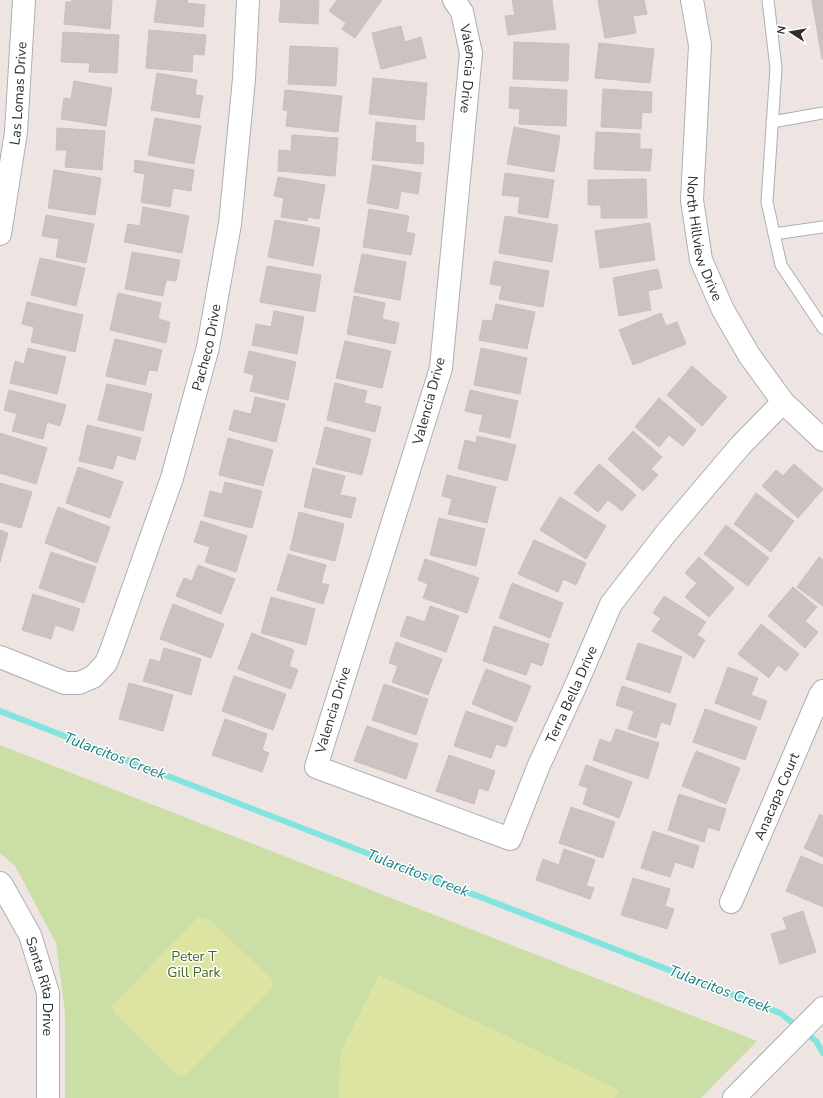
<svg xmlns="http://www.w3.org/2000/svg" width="823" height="1098" font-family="'Nunito Sans',sans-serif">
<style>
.green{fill:#cadea5}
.pitch{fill:#dde4a2}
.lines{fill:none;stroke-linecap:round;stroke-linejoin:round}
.stream{stroke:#81e4df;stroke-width:6}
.building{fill:#cac3c0;stroke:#c9c0bc}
.lane-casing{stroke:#abb0b5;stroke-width:13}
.street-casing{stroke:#abb0b5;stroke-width:24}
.secondary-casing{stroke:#abb0b5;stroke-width:24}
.lane{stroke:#fff;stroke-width:11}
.street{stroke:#fff;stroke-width:22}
.secondary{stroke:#fff;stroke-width:22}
.labels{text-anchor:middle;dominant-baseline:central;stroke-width:3;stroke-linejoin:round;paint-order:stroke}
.street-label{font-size:14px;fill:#2e2e2e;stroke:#fff}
.park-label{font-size:14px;fill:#466623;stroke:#fff}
.water-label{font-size:15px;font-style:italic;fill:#1a7e80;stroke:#fff}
</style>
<rect width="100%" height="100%" fill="#eee5e2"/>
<polygon class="green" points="0,745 757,1041 701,1098 65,1098 65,1013 56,943 15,866 0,853"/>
<g class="pitch">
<polygon points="198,917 208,919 272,979 273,987 187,1074 179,1076 115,1014 112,1006"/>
<polygon points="379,975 619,1090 619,1091 615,1098 339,1098 340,1053"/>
</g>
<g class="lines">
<polyline class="stream" points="0,711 780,1013 816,1041 823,1053"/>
</g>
<g class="building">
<polygon points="72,0 112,0 110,29 64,24 66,2 71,2"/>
<polygon points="157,0 188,0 187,3 205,5 203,27 154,22"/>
<polygon points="281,0 319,0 318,24 279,22"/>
<polygon points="337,0 382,0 355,38 342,29 346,23 329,11"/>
<polygon points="512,0 552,0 556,29 508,35 505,16 515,15"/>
<polygon points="602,0 644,0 647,14 633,16 636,33 605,38 598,1"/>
<polygon points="812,0 823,0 823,59 822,59"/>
<polygon points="401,26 405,42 421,37 426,58 381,69 372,33"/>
<polygon points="149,30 206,35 204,55 193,54 192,72 146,68"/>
<polygon points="63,32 119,35 117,73 89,72 90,63 61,62"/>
<polygon points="514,42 569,44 568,81 513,79"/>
<polygon points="599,43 654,49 650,83 595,78"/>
<polygon points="290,46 338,48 336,86 288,84"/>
<polygon points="157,73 197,80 195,95 203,96 199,118 151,110"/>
<polygon points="373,78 427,83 424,120 369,114"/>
<polygon points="74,81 112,88 106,126 61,119 64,98 71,99"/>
<polygon points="510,87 567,90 566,126 519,124 520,109 509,108"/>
<polygon points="603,89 652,92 651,113 642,112 641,129 601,127"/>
<polygon points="285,90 342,96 338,132 286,126 288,111 283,110"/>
<polygon points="155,118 201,126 194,164 148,155"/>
<polygon points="376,122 416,126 415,142 424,143 423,164 372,160"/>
<polygon points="514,127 560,136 554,172 507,164"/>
<polygon points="57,128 105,131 102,170 65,167 67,150 56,150"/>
<polygon points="596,132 640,134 640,149 652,149 650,171 594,169"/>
<polygon points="292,135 338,138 335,176 278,171 279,150 291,151"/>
<polygon points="135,160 194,170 191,191 173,188 170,207 141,202 145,174 134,172"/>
<polygon points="373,165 421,173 418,194 401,191 398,209 367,203"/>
<polygon points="54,170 101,178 95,215 48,208"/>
<polygon points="505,173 554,180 548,218 518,213 520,197 502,195"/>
<polygon points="278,177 325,185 319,219 308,217 307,221 281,217 284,198 274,196"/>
<polygon points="646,179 647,218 601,218 601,205 588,205 588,180"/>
<polygon points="143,207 189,216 182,253 124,242 128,224 140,226"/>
<polygon points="369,209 409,216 406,232 415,234 411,255 363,247"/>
<polygon points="46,215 94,224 86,263 56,257 59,239 42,236"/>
<polygon points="505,216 558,225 552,262 499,253"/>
<polygon points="275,220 320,228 313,266 268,257"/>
<polygon points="650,223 655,260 600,268 595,231"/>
<polygon points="132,252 180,260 176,281 166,280 163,296 125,289"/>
<polygon points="362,254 406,262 400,300 354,292"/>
<polygon points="40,258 85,268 76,306 31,295"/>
<polygon points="494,261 549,271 543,307 499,299 502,286 490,284"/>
<polygon points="267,266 321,275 315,312 260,302"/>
<polygon points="658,269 662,288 648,291 651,310 619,316 613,278"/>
<polygon points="118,293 161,303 158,319 170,322 166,343 110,330"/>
<polygon points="354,296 385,303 382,319 399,323 395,344 347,334"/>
<polygon points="27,302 83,315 75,352 31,342 34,327 22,324"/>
<polygon points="496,304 535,312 527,349 479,340 483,320 492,321"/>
<polygon points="274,311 304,317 297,354 252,345 256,324 271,327"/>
<polygon points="661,313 666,326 677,322 686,344 633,365 619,330"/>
<polygon points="115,339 162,350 157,371 149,370 145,385 106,376"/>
<polygon points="345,341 391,351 382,388 336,378"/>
<polygon points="28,348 66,357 57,394 10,383 15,361 24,364"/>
<polygon points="481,348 527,358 520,394 474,385"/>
<polygon points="249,351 296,362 288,400 250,391 254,375 244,372"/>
<polygon points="692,366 727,397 702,426 667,395"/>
<polygon points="335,383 367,391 364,403 381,407 375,432 327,420"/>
<polygon points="107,384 152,394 143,431 98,420"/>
<polygon points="9,390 66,405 60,426 47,422 43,439 12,431 17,414 4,410"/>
<polygon points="470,390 518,401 510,438 479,431 483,415 465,411"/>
<polygon points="255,397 285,404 276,442 229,430 234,410 251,414"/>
<polygon points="659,398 696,430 683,446 669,435 659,447 635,427"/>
<polygon points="87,425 141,438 135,460 117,455 113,469 79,461"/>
<polygon points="325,427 371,439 362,475 316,464"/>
<polygon points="633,431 662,457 651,469 658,475 643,491 608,459"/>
<polygon points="0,433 47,448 36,484 0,473"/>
<polygon points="477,436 516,445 507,481 458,469 465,440 476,443"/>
<polygon points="228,438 273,450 263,486 219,475"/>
<polygon points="599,464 636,495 622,511 608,500 598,512 574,493"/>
<polygon points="794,464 823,489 798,518 762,486 776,470 783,476"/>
<polygon points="78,467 123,482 110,518 66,503"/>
<polygon points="313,468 345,476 340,495 356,498 351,518 304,507"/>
<polygon points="447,475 496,487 487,523 448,514 452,499 442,496"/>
<polygon points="225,482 262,491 252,528 204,516 210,491 222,494"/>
<polygon points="0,483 32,492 21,528 0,522"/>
<polygon points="756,493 794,521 771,552 734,524"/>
<polygon points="560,497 606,526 586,559 540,530"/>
<polygon points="58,507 110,527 97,563 45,543"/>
<polygon points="299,512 344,524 335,561 290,550"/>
<polygon points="439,518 485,529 476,566 430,555"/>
<polygon points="201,521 247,536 236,572 205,562 210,547 194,542"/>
<polygon points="726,525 769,558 748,586 704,554"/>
<polygon points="0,530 8,533 0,562"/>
<polygon points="534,540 586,563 576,585 563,579 558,592 518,574"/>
<polygon points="51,552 96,567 84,603 39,588"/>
<polygon points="288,554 326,565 321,583 329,585 323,604 277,590"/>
<polygon points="699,557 734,588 709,617 685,597 697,583 685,573"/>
<polygon points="819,557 823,560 823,606 797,587"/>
<polygon points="425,559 479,578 467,613 423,598 428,584 418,580"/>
<polygon points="198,565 235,579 221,614 176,596 184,578 192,581"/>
<polygon points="512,583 563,603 550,638 499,618"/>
<polygon points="793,587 817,607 805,621 818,632 805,648 768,616"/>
<polygon points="33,594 80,609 73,631 55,625 51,639 22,630"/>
<polygon points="664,596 706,622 697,635 705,640 694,658 652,631 661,618 653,613"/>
<polygon points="271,597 315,609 306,645 261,633"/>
<polygon points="173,604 224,624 211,658 160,639"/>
<polygon points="430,606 459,616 446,652 400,636 407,616 425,622"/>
<polygon points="761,624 799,654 786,671 778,665 769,678 738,654"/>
<polygon points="494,626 549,644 542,666 531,662 526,675 483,661"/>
<polygon points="252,633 294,650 289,666 298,670 291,689 238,669"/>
<polygon points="396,642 442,659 428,695 392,682 398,666 389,663"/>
<polygon points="638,643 682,657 670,693 626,679"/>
<polygon points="164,648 201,659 191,695 143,681 150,659 160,662"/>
<polygon points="728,667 758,678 751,695 767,701 760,720 715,703"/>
<polygon points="486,669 531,686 516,722 472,704"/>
<polygon points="234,676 286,694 273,730 222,711"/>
<polygon points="129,683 173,695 163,731 119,719"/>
<polygon points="384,684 428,699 416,735 372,720"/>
<polygon points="622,686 676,704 670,725 661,722 656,738 628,729 634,711 616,705"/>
<polygon points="705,709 757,727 745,760 693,742"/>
<polygon points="466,711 513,727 506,747 496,744 491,758 454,746"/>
<polygon points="225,719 267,734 262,750 269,753 262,772 212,755"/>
<polygon points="367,726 418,744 406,779 354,761"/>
<polygon points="616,729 659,743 648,779 593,760 600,739 611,743"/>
<polygon points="696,751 740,768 726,804 682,786"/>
<polygon points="449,755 495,771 488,791 479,788 474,804 436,791"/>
<polygon points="586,765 632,782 619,818 583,804 588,788 579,785"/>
<polygon points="679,794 726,809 719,831 708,827 704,842 668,830"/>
<polygon points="571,807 615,822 603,858 559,843"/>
<polygon points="820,814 823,816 823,857 804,848"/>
<polygon points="653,831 699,846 693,868 675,862 670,877 641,868"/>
<polygon points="564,849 595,860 586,886 594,888 590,899 536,880 543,859 559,865"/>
<polygon points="801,856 823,865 823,907 786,891"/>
<polygon points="633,878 670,889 665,906 674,909 667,929 621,915"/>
<polygon points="803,911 816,952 780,964 771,934 787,929 783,918"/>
</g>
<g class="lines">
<g class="lane-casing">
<g id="lane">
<polyline points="768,0 776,68 767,202 781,265 823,328"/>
<polyline points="772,122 823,113"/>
<polyline points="774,234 823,227"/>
</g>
</g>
<g class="street-casing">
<g id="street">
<path id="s1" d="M454 0 462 12 471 53 441 368 316 767 510 839 539 765 576 685 611 604 667 532 741 445 783 402"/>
<path id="s2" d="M0 234 16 132 24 0"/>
<path id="s3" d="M0 657 65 683H79L93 677 106 663 112 648 172 478 208 347 230 224 244 79 248 0"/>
<path id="s4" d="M731 902 820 695 823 691"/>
<polyline points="734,1098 823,1008"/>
</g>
</g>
<g class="secondary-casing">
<g id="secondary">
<path id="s5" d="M692 0 700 45 692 200 701 260 723 310 749 355 783 402 823 440"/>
<path id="s6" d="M0 883 2 885 30 935 48 993V1098"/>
</g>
</g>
<use href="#lane" class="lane"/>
<use href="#street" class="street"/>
<use href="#secondary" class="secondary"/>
</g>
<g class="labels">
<g class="street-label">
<text stroke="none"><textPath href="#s1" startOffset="72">Valencia Drive</textPath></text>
<text stroke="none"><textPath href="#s2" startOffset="142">Las Lomas Drive</textPath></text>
<text stroke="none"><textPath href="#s5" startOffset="241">North Hillview Drive</textPath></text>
<text stroke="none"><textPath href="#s3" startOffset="450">Pacheco Drive</textPath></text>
<text transform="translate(429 401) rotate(-75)">Valencia Drive</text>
<text stroke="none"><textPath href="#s1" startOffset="1155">Terra Bella Drive</textPath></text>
<text transform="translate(333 710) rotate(-73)">Valencia Drive</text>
<text stroke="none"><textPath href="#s4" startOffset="115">Anacapa Court</textPath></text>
<text stroke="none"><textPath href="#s6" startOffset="113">Santa Rita Drive</textPath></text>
</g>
<g class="park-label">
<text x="194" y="956">Peter T<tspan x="194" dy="16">Gill Park</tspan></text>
</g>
<g class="water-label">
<text transform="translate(115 756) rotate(21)">Tularcitos Creek</text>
<text transform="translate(418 873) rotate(21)">Tularcitos Creek</text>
<text transform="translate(720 989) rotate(21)">Tularcitos Creek</text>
</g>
</g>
<g transform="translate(791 32) rotate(282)" stroke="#ffffff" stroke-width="3" paint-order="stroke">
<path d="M0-3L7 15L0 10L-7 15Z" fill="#2e2e2e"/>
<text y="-6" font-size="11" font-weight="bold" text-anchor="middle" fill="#2e2e2e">N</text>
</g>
</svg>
